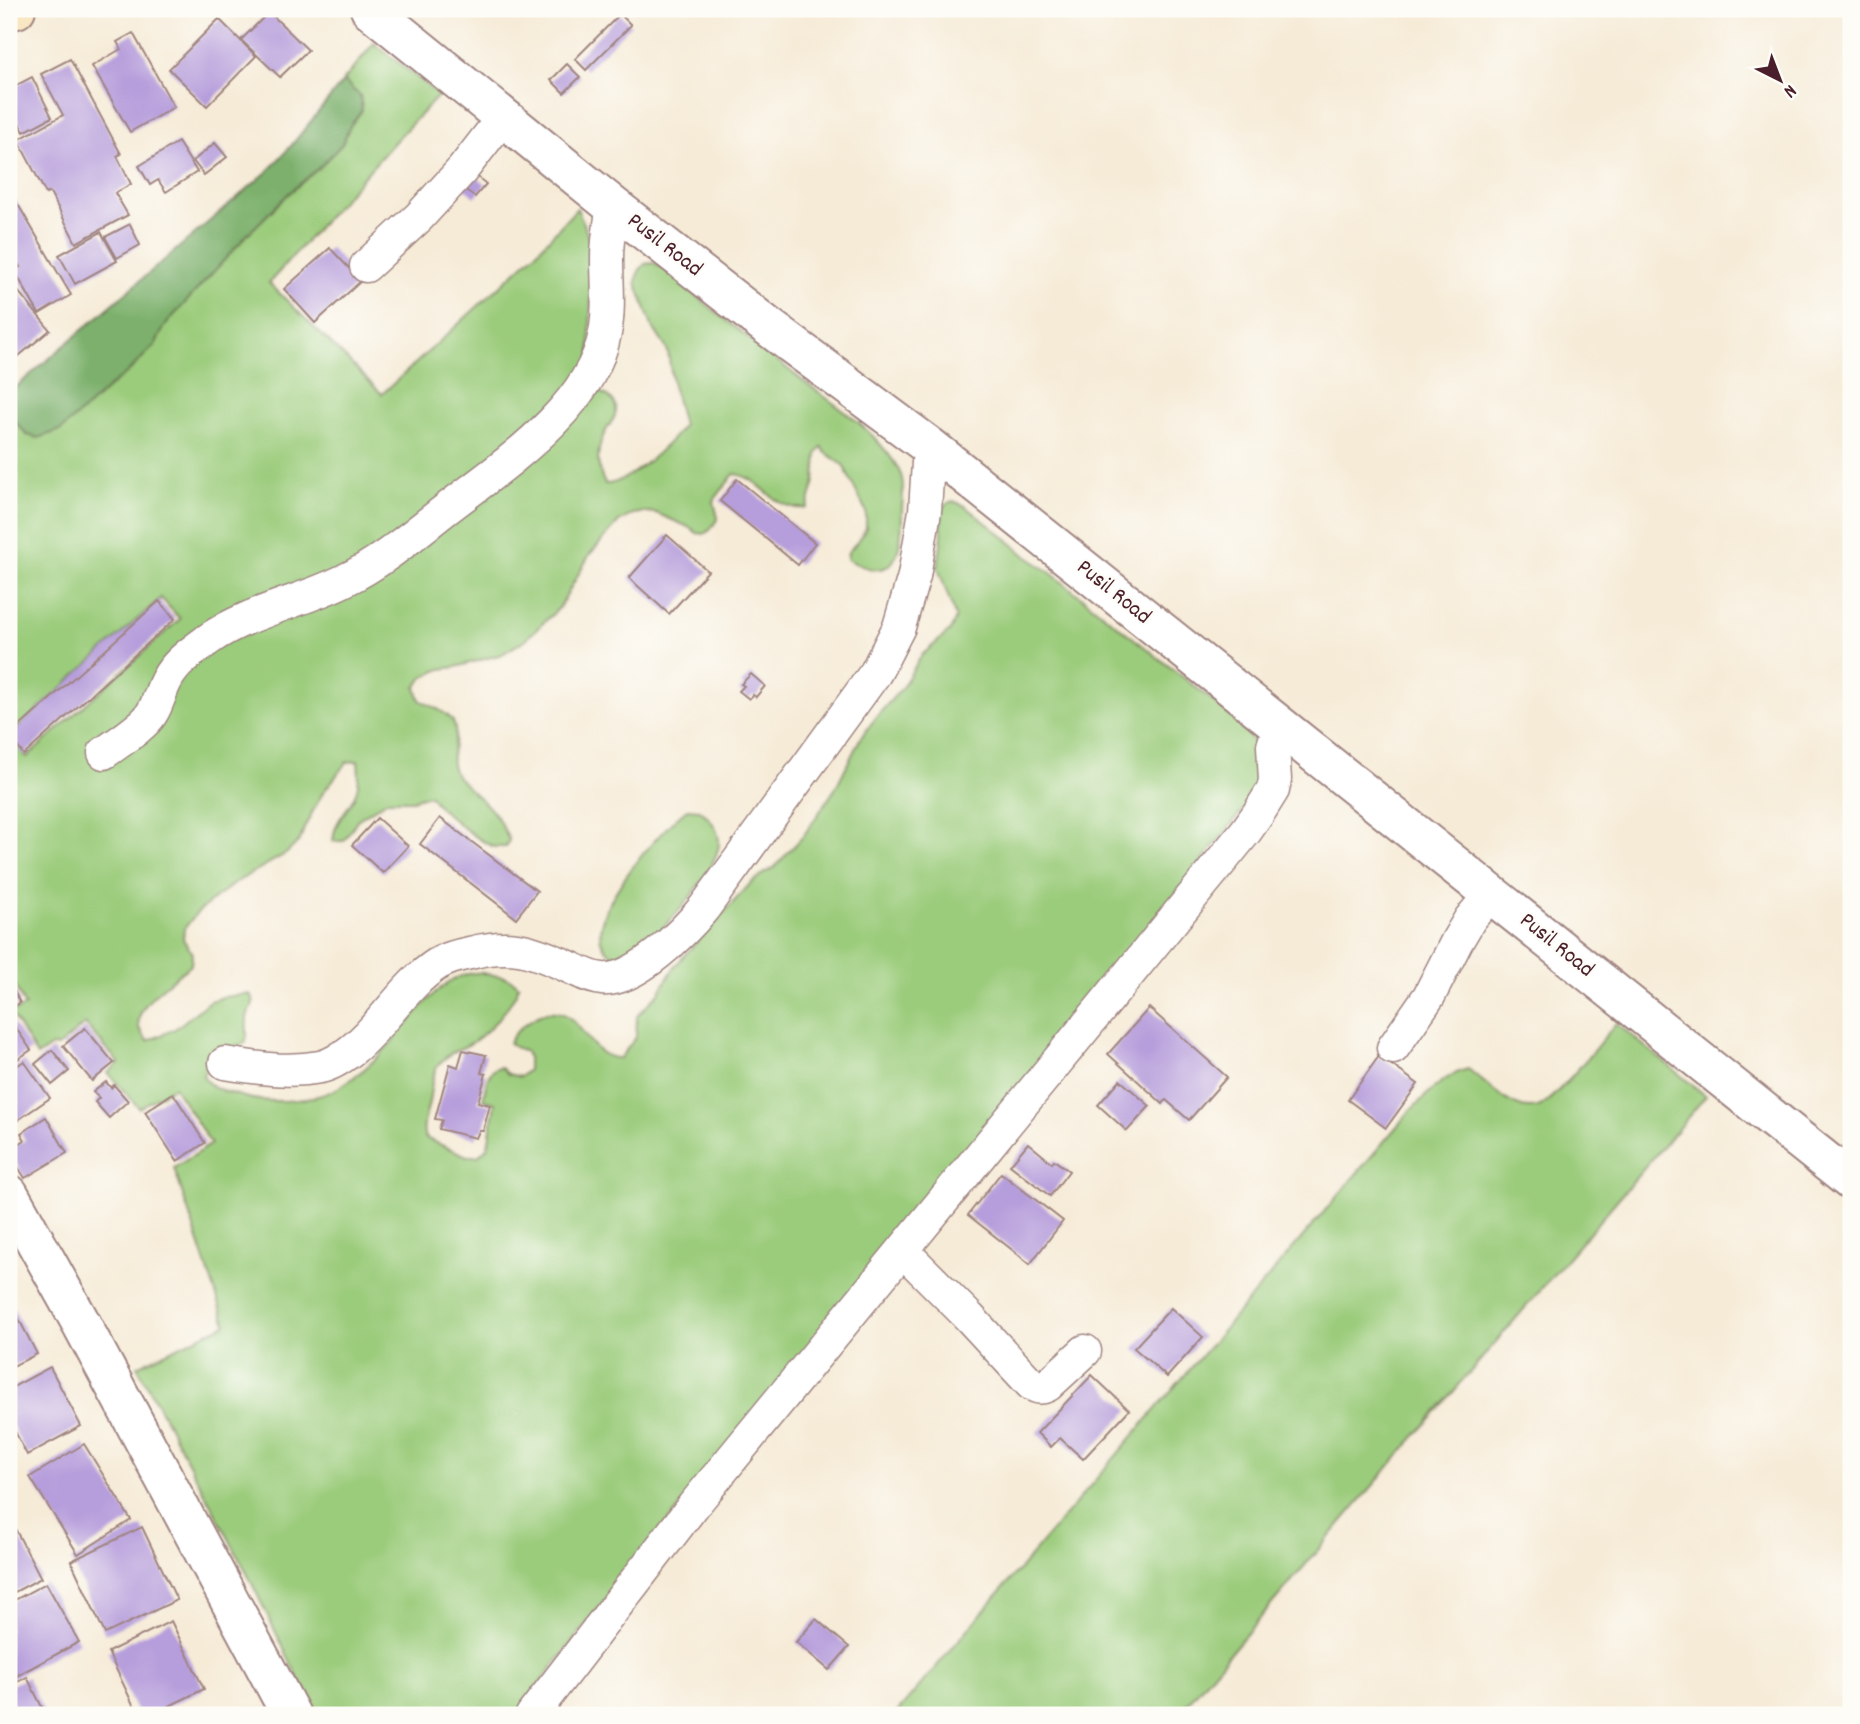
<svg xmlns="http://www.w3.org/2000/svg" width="1860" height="1724" font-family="Dekko,sans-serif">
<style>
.green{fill:#9bcc7c;stroke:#727654;stroke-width:2}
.forest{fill:#7cb06c;stroke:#63684c;stroke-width:2}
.building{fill:#b69ddb}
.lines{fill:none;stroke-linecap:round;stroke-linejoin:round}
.service-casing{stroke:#a08581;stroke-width:35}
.minor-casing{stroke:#a08581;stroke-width:42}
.secondary-casing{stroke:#a08581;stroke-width:42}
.service{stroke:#fff;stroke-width:32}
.minor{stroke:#fff;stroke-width:38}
.secondary{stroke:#f9e7c3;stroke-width:38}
.labels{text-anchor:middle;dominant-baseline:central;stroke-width:5;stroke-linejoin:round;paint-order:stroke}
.street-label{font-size:23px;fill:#4a1f2b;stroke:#fdfcf7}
</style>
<rect width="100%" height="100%" fill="#fdfcf7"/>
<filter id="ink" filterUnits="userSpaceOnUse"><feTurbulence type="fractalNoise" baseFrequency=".0143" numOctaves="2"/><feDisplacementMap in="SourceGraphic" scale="14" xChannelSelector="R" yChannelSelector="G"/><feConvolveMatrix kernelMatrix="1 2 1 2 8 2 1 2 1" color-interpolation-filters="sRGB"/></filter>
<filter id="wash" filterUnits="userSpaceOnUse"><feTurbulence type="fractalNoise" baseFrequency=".00686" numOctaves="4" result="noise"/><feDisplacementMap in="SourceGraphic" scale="28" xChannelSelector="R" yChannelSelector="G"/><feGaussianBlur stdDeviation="1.57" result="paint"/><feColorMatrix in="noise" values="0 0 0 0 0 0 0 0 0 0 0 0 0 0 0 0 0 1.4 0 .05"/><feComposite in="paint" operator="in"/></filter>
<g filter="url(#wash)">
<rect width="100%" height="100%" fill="#f6ebd7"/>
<g class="green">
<path d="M374 43 439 95 397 139 269 283 382 394 535 254 577 208 584 225 592 248 590 336V388C599 392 614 396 616 407 617 415 612 421 608 427 596 446 595 465 605 484 628 485 670 443 683 426L673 386 668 352 665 346 652 326 636 282 639 271 645 264 654 263 664 269C709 307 755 344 802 380 827 399 860 420 880 444 888 453 897 464 901 475 905 486 902 501 902 512 902 553 896 587 847 559L848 552 859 540 866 528V511L843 465 825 452 822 447 817 454 815 481 807 508C770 511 763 476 734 474L715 499 714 502 718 518 710 530 704 534 697 533 691 528 656 513 646 512 633 514 619 522 590 554 559 608 525 640 502 654 456 667 441 669 423 677 416 688 420 700C430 706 444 710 452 720 462 735 445 757 455 773 465 788 482 798 493 812 500 820 504 830 509 840L506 847C505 847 495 847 495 847 477 841 440 810 429 795L412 800H388L357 820 344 841H333C335 818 346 815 355 795 360 784 359 772 358 761L347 762 322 794 305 826 300 840 287 853 238 881 215 898 196 914 184 929 183 939 192 953 191 965C176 977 133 1005 139 1027 140 1032 145 1037 148 1041L175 1029 210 1001 223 997 249 994C250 995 252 997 253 998 255 1005 250 1009 248 1014 244 1025 250 1032 245 1043 228 1049 208 1056 203 1076 209 1089 231 1093 244 1097 270 1104 314 1102 338 1088 356 1077 373 1063 387 1047 410 1024 439 975 475 973 480 972 486 974 491 975 503 976 510 977 519 986 512 1006 485 1037 466 1046 456 1050 442 1058 436 1069 431 1079 431 1095 428 1106 426 1116 421 1129 425 1138L467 1156H478L488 1147 495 1103 483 1100C486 1088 486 1068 501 1067L508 1074 520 1077 528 1070V1058L526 1052 514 1047 509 1043C514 1032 522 1026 531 1020 580 988 581 1060 620 1058L636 1037 637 1016 659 993 672 971 681 959 750 884 764 873 774 868 804 835 835 789 860 739 877 716 901 689 922 655 950 631 956 618 938 568 942 535 941 509 948 503 953 501 963 505 1007 539 1026 556 1047 570 1241 723C1250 736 1268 762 1264 778 1263 783 1259 789 1256 794L612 1591 515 1715H316L245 1569 137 1366 226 1324 174 1168 211 1144 174 1087 139 1108 108 1073 119 1063 85 1024 58 1047 52 1046 37 1056 11 1013 25 1006 9 974V738L27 757 180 619 161 598 9 736V414L27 435 61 430 116 381 126 374 155 345 166 324 179 309 247 235 287 195 321 166 342 144 350 126 362 110 360 95 353 90 344 80Z"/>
<path d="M687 809 700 810C710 818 718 828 719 841 721 869 646 958 618 956 613 956 608 952 605 948 580 918 663 827 687 809Z"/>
<path d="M1616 1023 1706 1096 1177 1715H895L1410 1111C1428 1094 1444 1075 1468 1069 1484 1081 1502 1101 1522 1107 1526 1108 1533 1108 1538 1107 1555 1101 1602 1040 1616 1023Z"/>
</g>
<polygon class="forest" points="344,80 353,90 360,95 362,110 350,126 342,144 321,166 287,195 247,235 166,324 155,345 126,374 116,381 61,430 38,438 27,435 9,414 9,393 267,172 291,146"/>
<g id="blocks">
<g class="building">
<polygon points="269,12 308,50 280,77 241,40"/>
<polygon points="620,14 631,25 586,70 575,59"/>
<polygon points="219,19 256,56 207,106 169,69"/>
<polygon points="133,33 174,107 130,132 92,66 121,49 117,42"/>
<polygon points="70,59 121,154 117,156 131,184 115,193 128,215 76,243 50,192 46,194 18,140 63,115 41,74"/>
<polygon points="567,64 580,77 564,93 551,80"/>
<polygon points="32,77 52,117 24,132 9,104 9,89"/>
<polygon points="178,142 197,172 166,192 158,180 150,185 139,166"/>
<polygon points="215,143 227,157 204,175 193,161"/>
<polygon points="473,173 486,184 475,197 462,187"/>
<polygon points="9,189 71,295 39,314 14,270 20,267 9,248"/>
<polygon points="130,224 140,245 117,258 105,237"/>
<polygon points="101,232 117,261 75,284 59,255"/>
<polygon points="330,248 361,281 315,323 284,289"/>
<polygon points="9,280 50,330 9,364"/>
<polygon points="737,479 815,543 798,565 720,501"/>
<polygon points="667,535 708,571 669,614 629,578"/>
<polygon points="159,601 175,619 24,755 9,736"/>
<polygon points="751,674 765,686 756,697 753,695 749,699 739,691 744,686 741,684"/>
<polygon points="377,818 408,846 383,873 352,845"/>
<polygon points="440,818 537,891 516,918 420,844"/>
<polygon points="9,981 20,1003 9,1009"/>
<polygon points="1149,1008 1227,1077 1189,1120 1166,1100 1163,1104 1108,1054"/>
<polygon points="9,1018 31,1050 9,1065"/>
<polygon points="85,1028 114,1063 92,1081 63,1046"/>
<polygon points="52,1050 69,1071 52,1085 35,1064"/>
<polygon points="463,1050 486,1055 481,1073 486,1074 478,1102 490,1105 483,1131 479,1131 476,1138 439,1129 442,1120 435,1119 450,1064 458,1067"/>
<polygon points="1379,1056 1418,1084 1386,1128 1348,1100"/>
<polygon points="24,1061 50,1098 9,1126 9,1071"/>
<polygon points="1120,1080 1150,1106 1127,1131 1098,1105"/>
<polygon points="106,1082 111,1088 114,1085 128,1101 109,1118 95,1102 99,1098 93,1092"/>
<polygon points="173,1093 205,1143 177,1161 145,1112"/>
<polygon points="46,1117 67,1153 25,1178 9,1153 9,1150 25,1140 21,1133"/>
<polygon points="1028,1143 1052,1163 1054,1160 1069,1171 1050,1196 1010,1165"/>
<polygon points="1001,1173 1063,1221 1030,1264 968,1215"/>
<polygon points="9,1300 37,1354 9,1368"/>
<polygon points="1171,1308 1203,1337 1167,1377 1134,1348"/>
<polygon points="50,1367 81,1426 27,1455 9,1420 9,1389"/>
<polygon points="1092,1375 1129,1410 1083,1459 1060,1438 1051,1447 1037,1433"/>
<polygon points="84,1444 131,1520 78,1554 30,1477"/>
<polygon points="12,1523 41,1578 9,1595 9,1525"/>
<polygon points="142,1527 177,1600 105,1634 71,1561"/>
<polygon points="46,1583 79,1642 9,1680 9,1603"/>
<polygon points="816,1619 849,1647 829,1670 796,1642"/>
<polygon points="171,1621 204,1689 151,1715 138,1715 108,1652"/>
<polygon points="27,1677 46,1715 9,1715 9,1686"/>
</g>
</g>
</g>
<g filter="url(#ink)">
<use href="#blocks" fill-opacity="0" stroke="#a08581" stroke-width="2"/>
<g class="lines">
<g class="service-casing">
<g id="service">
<polyline points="366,266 419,217 463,169 504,116"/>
<path d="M104 753C116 744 145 726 152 713 159 702 161 689 167 679 176 662 194 650 209 639 249 611 302 602 345 580 382 562 413 535 445 510 502 466 591 408 605 333 610 309 607 283 607 258 607 241 610 223 613 206"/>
<polyline points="1393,1048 1429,996 1457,941 1470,919 1491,894"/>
<path d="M225 1063C256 1068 288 1073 320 1067 332 1065 343 1057 353 1049 384 1024 405 984 439 963 448 958 460 955 470 953 511 942 531 950 567 966 578 971 590 978 602 979 635 982 685 931 704 908L876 672 899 627 914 576 925 511 929 446"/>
<path d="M903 1251 969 1317 1031 1384C1038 1388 1041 1389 1048 1385L1085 1351"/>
<polyline points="532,1715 693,1506 1246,831 1258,814 1273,790 1275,780 1273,746 1279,726"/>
</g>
</g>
<g class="minor-casing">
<g id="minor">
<polyline points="370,9 613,206 766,325 929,446 1851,1181"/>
<polyline points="9,1194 81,1323 291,1715"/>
</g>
</g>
<g class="secondary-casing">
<polyline id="secondary" points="9,11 16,9"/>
</g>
<use href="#service" class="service"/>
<use href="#minor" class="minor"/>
<use href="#secondary" class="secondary"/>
</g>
</g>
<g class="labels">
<g class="street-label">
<text transform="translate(664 246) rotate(38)">Pusil Road</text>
<text transform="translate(1113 593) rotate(39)">Pusil Road</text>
<text transform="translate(1556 946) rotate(39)">Pusil Road</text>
</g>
</g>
<rect width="1860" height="1724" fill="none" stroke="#fdfcf7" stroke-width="35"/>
<g transform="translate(1780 80) rotate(138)" stroke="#fdfcf7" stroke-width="5" paint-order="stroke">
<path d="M0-5L12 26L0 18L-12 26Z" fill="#4a1f2b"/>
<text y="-10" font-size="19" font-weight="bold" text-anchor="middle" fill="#4a1f2b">N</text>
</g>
</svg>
